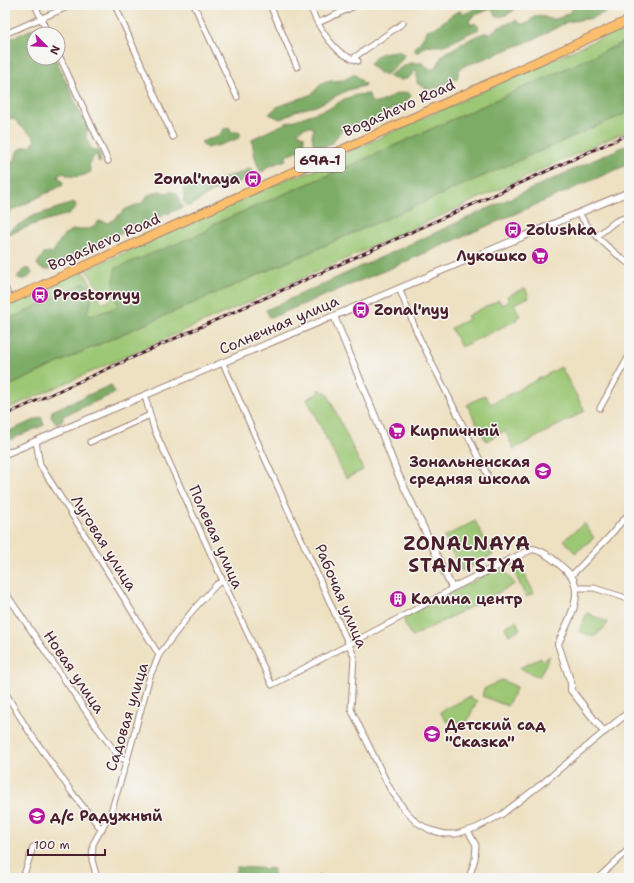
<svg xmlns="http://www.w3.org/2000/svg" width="634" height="883" font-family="'Shantell Sans',sans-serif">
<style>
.green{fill:#9cc774;stroke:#737350}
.forest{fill:#7dac66;stroke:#646648}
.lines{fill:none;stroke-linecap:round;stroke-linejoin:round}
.minor-casing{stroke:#9c8076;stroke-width:7}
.tertiary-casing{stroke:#9c8076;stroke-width:8}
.primary-casing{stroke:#9c8076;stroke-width:10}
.minor{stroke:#fff;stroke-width:5}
.tertiary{stroke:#fff;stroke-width:6}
.primary{stroke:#fabe6d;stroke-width:8}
.rail-casing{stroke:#4a1f2b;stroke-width:3}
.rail{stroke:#f6f6f2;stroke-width:1.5;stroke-dasharray:4.5;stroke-linecap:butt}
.labels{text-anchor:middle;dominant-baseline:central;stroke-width:3;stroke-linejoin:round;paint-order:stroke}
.shield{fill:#f6f6f2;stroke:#7e6067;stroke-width:1}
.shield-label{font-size:14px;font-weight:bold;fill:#4a1f2b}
.street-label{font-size:15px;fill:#4a1f2b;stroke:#f6f6f2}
.poi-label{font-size:15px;font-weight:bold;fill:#4a1f2b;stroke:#f6f6f2;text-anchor:start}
.district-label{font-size:19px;font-weight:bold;letter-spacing:1px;fill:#4a1f2b;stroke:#f6f6f2}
</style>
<rect width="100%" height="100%" fill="#f6f6f2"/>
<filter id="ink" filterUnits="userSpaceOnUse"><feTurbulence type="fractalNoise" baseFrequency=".025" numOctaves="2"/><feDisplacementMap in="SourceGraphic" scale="8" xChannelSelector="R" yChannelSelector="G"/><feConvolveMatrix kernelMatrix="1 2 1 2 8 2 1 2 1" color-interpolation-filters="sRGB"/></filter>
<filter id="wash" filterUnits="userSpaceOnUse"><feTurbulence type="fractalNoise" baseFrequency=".012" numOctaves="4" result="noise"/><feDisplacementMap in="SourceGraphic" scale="16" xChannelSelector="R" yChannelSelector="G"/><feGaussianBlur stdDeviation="0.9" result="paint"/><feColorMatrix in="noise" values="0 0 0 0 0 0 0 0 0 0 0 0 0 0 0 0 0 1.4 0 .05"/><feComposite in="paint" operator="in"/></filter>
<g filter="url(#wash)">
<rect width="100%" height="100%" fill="#eee1c2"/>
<g class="green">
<polygon points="629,25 629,40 347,167 212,225 205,232 114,289 119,307 91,316 87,312 92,302 85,283 5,321 5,307 45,292 45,290 59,281 83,271 98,295 99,299 102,302 107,302 111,299 112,296 97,286 87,271 88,269 294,176 303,175 320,168 320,167 337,157"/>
<polygon points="629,112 629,130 348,258 5,410 5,388 75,355"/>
<polygon points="525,288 529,297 514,304 520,316 516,318 517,320 461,347 451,328 469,319 467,316 499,300 502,305 509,302 507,296"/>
<polygon points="561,367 585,411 514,449 505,431 486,441 467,405 485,395 491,404"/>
<polygon points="318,389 327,393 363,470 346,478 307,399 319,393"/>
<polygon points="475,521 493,555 462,571 444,537"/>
<polygon points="583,524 585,524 594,538 575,553 564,540"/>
<polygon points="519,563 534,593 526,597 512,567"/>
<polygon points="501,567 515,584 412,637 404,622 405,617"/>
<polygon points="587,613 607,622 607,625 594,637 579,631"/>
<polygon points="516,621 520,629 509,635 505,627"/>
<polygon points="550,656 539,677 519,668 541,658 543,661"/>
<polygon points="502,680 517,687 507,706 482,696 484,689"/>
<polygon points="469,697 477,701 466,724 458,722 457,725 446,721 440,712"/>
</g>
<g class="forest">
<path d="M477 5H520C513 11 506 17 497 17L491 9 473 16 469 21 471 25 475 23 479 27 478 30C463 34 447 50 430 45L424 47 420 52H416L414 49 421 41 427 30C442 27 448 14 460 11L464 14 471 11Z"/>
<path d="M575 5H619L593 18 567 22 537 38 476 62 466 65 459 70 457 79C441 81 437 98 417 83V70C412 72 412 76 408 78 402 82 394 79 388 76L405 65 410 63H422L429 69H433L437 66 442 56 449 51 474 37 484 33H491L497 28 516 20 521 24 528 23C541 8 542 20 554 19 561 19 573 11 575 5Z"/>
<path d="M34 28H40L44 34H34V58H55L88 128V131L86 134V138L91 149 99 151 101 162H98L97 155 94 156 89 165 91 172C81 177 73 179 63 173L58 176 59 178 62 180 63 185 5 214V168L15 160 17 151 25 147 31 146 35 141C33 134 29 133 24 129 15 122 19 119 5 117V41Z"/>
<path d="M629 40V112L75 355 5 388V321L85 283C95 291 92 302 87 312L90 316 118 307C116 292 111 285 116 268L205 232 212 225 347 167Z"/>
<path d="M396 51 400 52 404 55C399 65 395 68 385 75L381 74 370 65C377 52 383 53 396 51Z"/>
<polygon points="355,74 365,84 364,86 348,90 316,106 295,111 286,117 280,119 269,114 277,107 312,94 322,83 326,81 344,80"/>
<path d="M408 92 411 96 406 102 387 112 378 120 367 122 351 130 347 128 341 131 332 143 326 147 315 145 313 143 312 135 314 129 312 127C306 127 301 127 298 133L304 136V149L294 152 286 156V160L267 167 265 170 262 172 260 171C255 160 253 150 252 139L256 137 286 123 332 107 344 99 356 95 369 94 370 100 374 103 381 102 396 94Z"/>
<path d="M229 128 232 132H238L241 134 239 138C229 142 216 147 206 148L201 142C211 137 216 141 224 129Z"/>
<polygon points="629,144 629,164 391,268 270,318 266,310"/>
<polygon points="249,168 253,170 253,174 242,180 239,183 212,192 192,205 187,206 183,202 184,196 183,189 186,187 203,188 225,177 241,173"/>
<path d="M160 191 166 193 171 192 176 193 179 197V202L183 207 97 244 65 260 53 268 46 270 40 268 37 264 44 253 50 252 51 254C56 249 57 244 61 239 68 228 79 229 90 229L99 221 109 223 126 209 142 203 148 195Z"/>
<polygon points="74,202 76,205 75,209 69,214 37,223 10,234 7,232 33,216 70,204"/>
<path d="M24 269H29L32 273C29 279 22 281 17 277Z"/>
<polygon points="111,385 115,393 63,416 63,420 56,424 51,417 52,411"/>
<polygon points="41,417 44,425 5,442 5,433"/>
<polygon points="237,867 274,869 274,878 233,878"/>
</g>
</g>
<g filter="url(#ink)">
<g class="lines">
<g class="minor-casing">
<g id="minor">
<polyline points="35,5 48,34"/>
<polyline points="115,5 173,137"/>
<polyline points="194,5 237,97"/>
<polyline points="270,5 297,67"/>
<path d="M310 5C315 21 326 39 339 51 344 56 352 58 358 61"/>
<polyline points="318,23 357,5"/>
<polyline points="5,34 72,5"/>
<polyline points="58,53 108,161"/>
<polyline points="352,59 403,23"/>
<path d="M579 213C590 233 611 250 629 264"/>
<polyline points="597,236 616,221 629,216"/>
<polyline points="5,287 10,299"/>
<polyline points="399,288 418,335 487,474"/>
<polyline points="223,363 263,454 354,656 351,709 389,787 404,809 416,822 430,830 445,834 456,834 476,828 501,815 544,782 604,732"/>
<polyline points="145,396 154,429 223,581 272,685 420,607 447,592 452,588"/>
<polyline points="600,408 629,356"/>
<polyline points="36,441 40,465 81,529 159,655"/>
<polyline points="90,442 150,415"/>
<polyline points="571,576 608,538 629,513"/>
<polyline points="576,588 594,588 629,599"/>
<polyline points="5,592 96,726 120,758 127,760"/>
<polyline points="5,692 26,727 73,794 102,830"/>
<polyline points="468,831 476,845 475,859 469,878"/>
<polyline points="321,877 323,878"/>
<polyline points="23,878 33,847"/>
<polyline points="97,878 92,860 93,844 111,812 127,760 150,676 159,655 193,610 217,584 223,581"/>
<polyline points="598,878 629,849"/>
</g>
</g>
<g class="tertiary-casing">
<g id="tertiary">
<path d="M334 316 377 421 397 472 452 588 532 549C542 550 552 558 559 564 563 568 569 572 572 577 584 598 566 625 558 644L571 683V690L604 732 629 712"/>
<polyline points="5,454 629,192"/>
</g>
</g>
<g class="primary-casing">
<polyline id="primary" points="5,302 629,20"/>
</g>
<use href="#minor" class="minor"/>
<use href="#tertiary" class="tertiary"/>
<use href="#primary" class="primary"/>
<g class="rail-casing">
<polyline id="rail" points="5,415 629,134"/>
</g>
<use href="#rail" class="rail"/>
</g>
</g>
<defs>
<g id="bus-disc" transform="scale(0.9)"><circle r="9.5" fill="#b5179e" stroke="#f6f6f2"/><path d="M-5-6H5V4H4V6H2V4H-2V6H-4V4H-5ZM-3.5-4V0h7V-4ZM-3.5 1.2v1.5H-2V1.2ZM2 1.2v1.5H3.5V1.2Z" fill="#fff"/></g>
<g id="supermarket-disc" transform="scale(0.9)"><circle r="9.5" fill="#b5179e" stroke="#f6f6f2"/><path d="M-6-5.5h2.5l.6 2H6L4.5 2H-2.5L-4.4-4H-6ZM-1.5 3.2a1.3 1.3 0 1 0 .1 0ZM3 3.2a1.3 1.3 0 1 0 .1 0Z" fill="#fff"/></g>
<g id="school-disc" transform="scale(0.9)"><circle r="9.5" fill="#b5179e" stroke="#f6f6f2"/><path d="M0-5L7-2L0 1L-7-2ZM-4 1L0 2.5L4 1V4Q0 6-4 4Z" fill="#fff"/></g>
<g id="building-disc" transform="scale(0.9)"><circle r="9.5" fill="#b5179e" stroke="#f6f6f2"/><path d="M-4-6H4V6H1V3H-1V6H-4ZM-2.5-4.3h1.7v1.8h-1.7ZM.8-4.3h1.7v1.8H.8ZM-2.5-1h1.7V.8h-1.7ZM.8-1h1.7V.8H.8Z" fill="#fff"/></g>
</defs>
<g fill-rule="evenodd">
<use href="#bus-disc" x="253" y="179"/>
<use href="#bus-disc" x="513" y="230"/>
<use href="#supermarket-disc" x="540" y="256"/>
<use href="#bus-disc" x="40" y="295"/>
<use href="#bus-disc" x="361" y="310"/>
<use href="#supermarket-disc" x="397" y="431"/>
<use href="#school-disc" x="543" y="471"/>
<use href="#building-disc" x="398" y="599"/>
<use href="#school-disc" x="432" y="734"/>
<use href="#school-disc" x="37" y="816"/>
</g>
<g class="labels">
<rect class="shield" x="295" y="148" width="50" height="24" rx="3"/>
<g class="shield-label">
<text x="320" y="160">69А-1</text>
</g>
<g class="street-label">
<text transform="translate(399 108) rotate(-24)">Bogashevo Road</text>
<text transform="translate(104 242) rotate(-24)">Bogashevo Road</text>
<text transform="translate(279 325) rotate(-23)">Солнечная улица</text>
<text transform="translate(216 537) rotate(66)">Полевая улица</text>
<text transform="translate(104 543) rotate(58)">Луговая улица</text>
<text transform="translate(341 596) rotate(67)">Рабочая улица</text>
<text transform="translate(74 672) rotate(56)">Новая улица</text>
<text transform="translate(127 717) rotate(-73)">Садовая улица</text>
</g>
<g class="poi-label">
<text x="240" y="179" text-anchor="end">Zonal'naya</text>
<text x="526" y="230">Zolushka</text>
<text x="527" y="256" text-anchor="end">Лукошко</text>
<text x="53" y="295">Prostornyy</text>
<text x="374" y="310">Zonal'nyy</text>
<text x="410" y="431">Кирпичный</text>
<text x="530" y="462" text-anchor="end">Зональненская<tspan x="530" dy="17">средняя школа</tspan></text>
<text x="411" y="599">Калина центр</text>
<text x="445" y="725">Детский сад<tspan x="445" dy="17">"Сказка"</tspan></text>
<text x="50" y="816">д/с Радужный</text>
</g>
<g class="district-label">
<text x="467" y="543">ZONALNAYA<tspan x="467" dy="22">STANTSIYA</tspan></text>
</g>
</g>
<rect width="634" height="883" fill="none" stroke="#f6f6f2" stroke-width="20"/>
<g transform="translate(46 46) rotate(114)"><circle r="19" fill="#f6f6f2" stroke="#b1a0a2"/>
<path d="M0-3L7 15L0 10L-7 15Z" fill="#b5179e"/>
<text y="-6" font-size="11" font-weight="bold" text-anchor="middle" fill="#4a1f2b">N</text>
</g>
<path d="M28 849v6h77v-6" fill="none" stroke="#4a1f2b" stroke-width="2"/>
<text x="34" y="849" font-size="12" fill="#4a1f2b" stroke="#f6f6f2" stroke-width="3" paint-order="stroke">100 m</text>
</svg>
